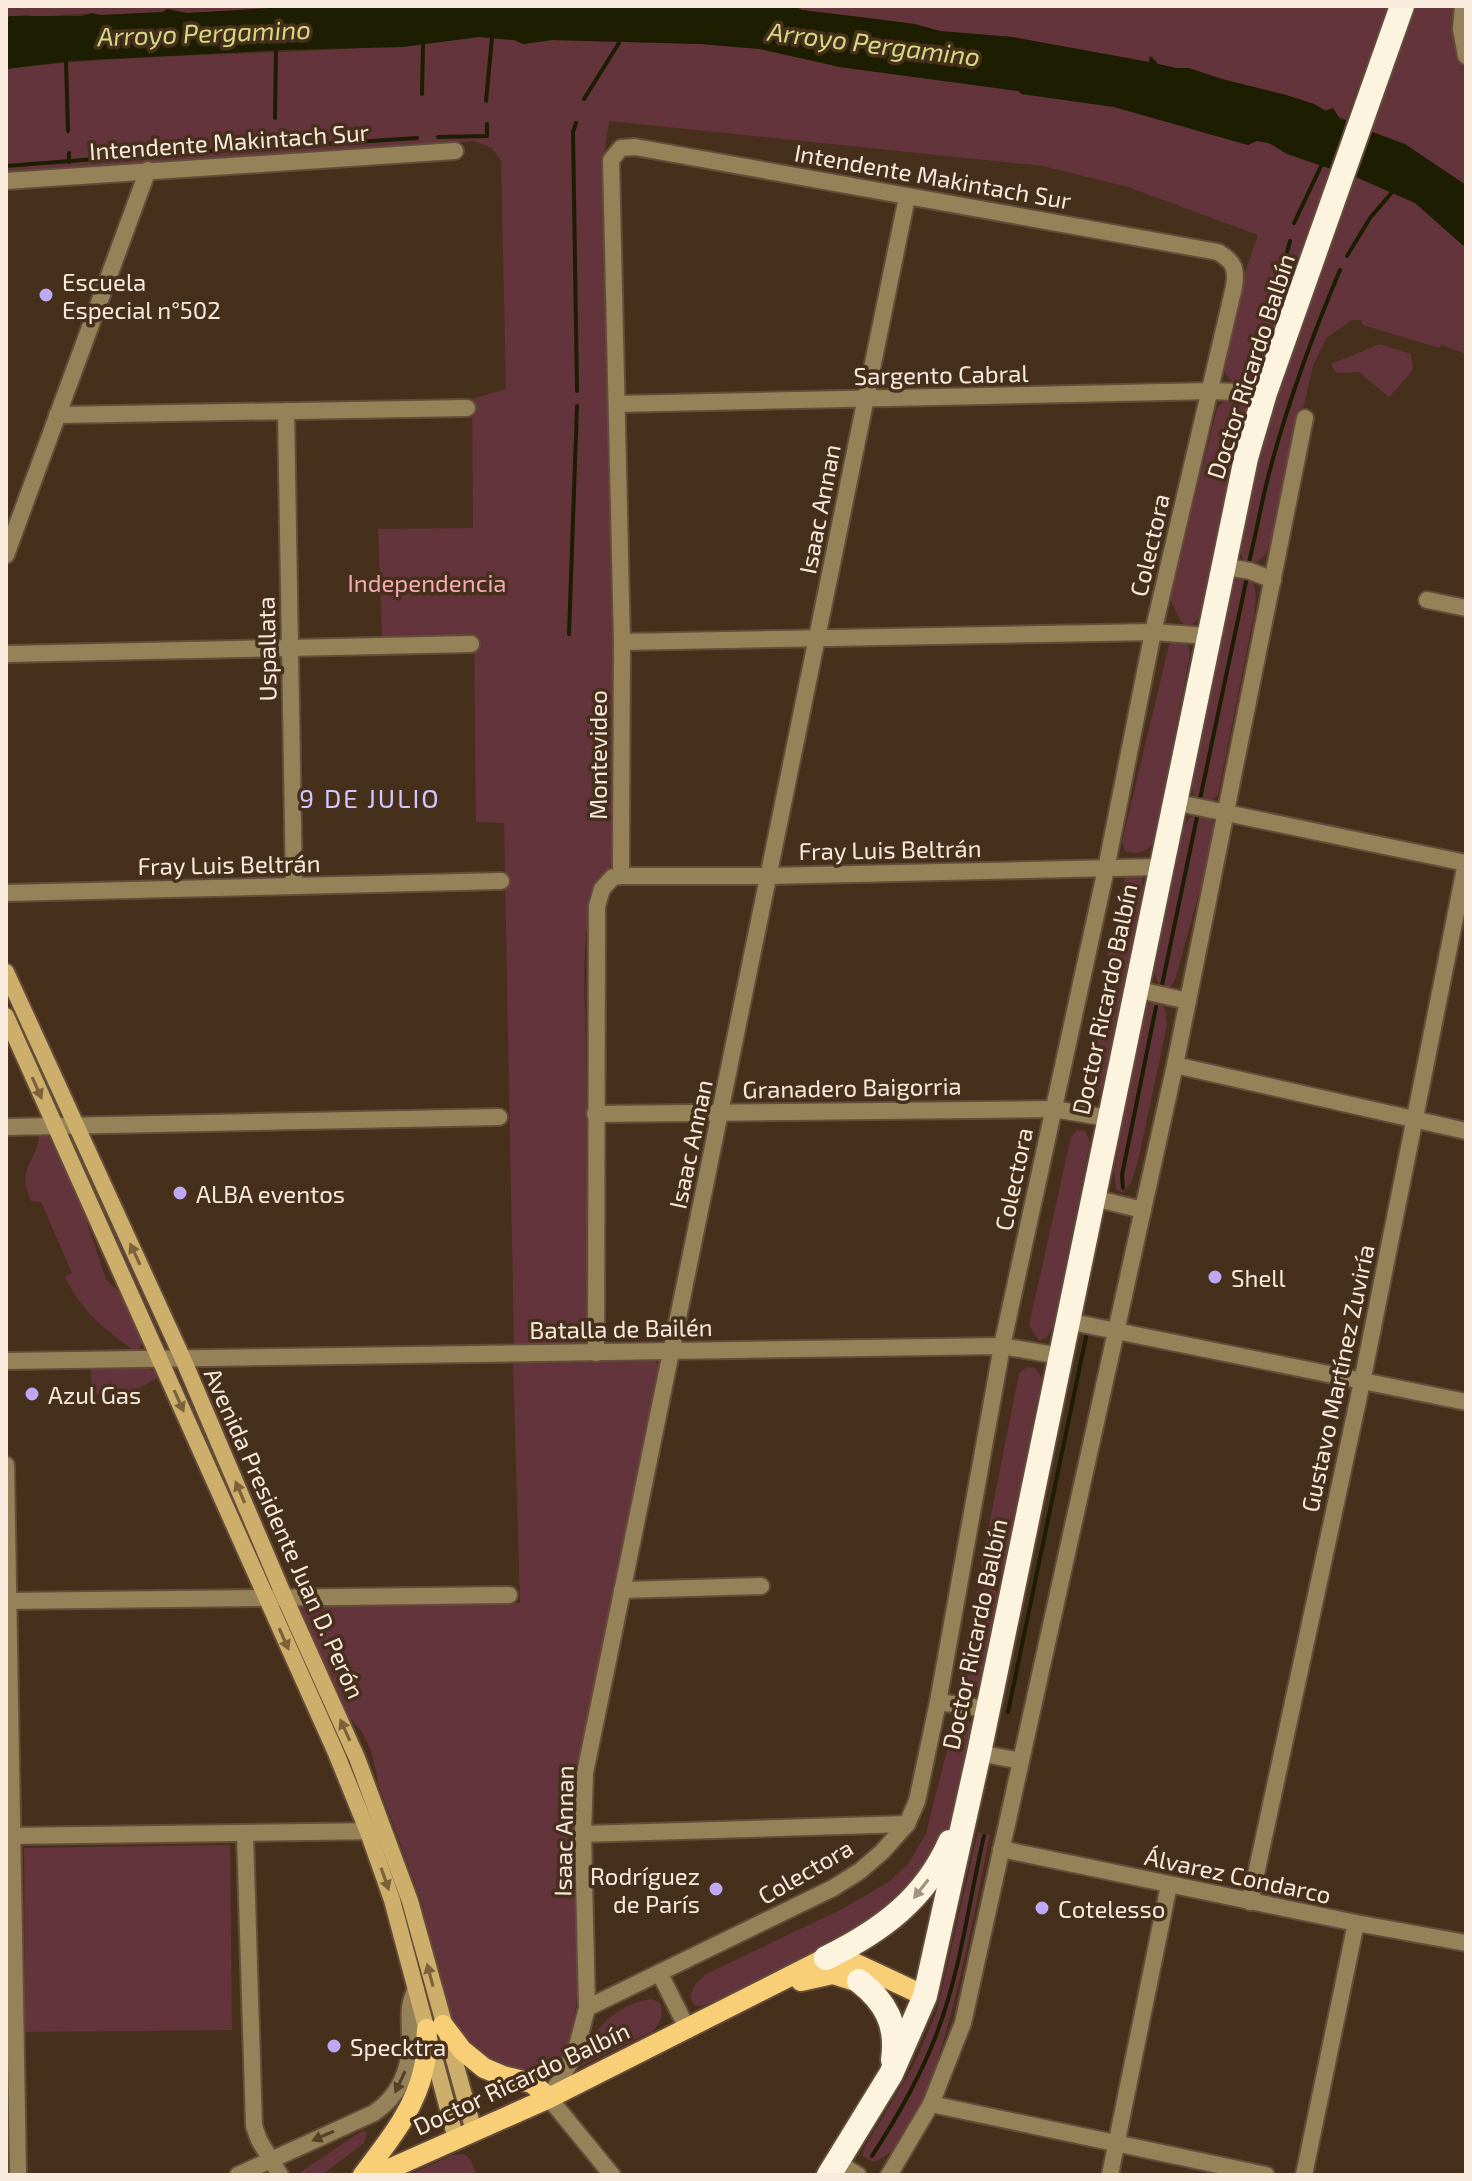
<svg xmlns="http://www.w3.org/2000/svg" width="1472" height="2181" font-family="'Exo 2',sans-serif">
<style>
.green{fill:#64343c}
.water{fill:#1d1d01}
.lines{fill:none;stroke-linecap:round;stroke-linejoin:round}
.stream{stroke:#1d1d01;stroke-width:4}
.street-casing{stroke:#634d3a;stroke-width:20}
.secondary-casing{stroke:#634d3a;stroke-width:20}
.primary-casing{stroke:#634d3a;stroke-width:24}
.highway-casing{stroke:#634d3a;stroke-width:28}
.street{stroke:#968259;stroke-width:16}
.secondary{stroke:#cdae6a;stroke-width:16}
.primary{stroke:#f8cf76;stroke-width:20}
.highway{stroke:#fdf4e0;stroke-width:24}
.oneway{fill:#7c623b}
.oneway2{fill:#a2927e}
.oneway3{fill:#564027}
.poi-dot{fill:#bea9f5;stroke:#462f1b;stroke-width:3}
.labels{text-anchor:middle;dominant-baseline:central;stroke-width:7;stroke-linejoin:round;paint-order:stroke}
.street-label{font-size:24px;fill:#faebdf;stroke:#462f1b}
.poi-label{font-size:24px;fill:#faebdf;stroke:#462f1b;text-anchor:start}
.park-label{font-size:24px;fill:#f4abb4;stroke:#462f1b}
.water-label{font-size:26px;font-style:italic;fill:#d6d983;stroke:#462f1b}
.neighbourhood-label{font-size:26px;letter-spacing:2px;fill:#d4c6ff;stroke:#462f1b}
</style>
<rect width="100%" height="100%" fill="#462f1b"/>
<g class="green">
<path d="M6 6H305L187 13 167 9 163 12 100 15C87 11 48 17 32 17L28 14 6 18Z"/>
<polygon points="794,6 1388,6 1346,120 1314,104 1286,95 1158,64 1152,56 1149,62 1012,37 939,31 894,21 802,10"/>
<polygon points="1413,6 1458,6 1459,53 1466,72 1466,185 1367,130"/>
<path d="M479 37 514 40 523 44 552 40 701 44 760 49 840 67 1018 91 1022 94 1114 107 1248 145 1257 141 1269 143 1287 154 1334 170 1255 380C1241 393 1230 382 1223 369L1246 269 1258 235 1128 187 1043 166 609 121 604 156 613 643 612 860C606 882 591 896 588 922 581 967 586 1011 586 1057 587 1149 587 1241 588 1333L585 1341 578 1346 514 1348 504 823 476 822 474 637 382 638 378 529 473 528 472 399 506 389 501 161 492 148 474 141 6 174V69C163 49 322 58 479 37Z"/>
<path d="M1356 177 1415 203 1466 248V354L1442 345 1439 348 1363 325 1361 320H1352L1326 338 1313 366 1274 534C1269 548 1266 560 1251 564L1243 560 1240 550C1262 421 1308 298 1356 177Z"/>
<polygon points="1380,344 1411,354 1413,370 1389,397 1359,372 1336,373 1331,364"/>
<polygon points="1226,399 1246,399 1250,406 1223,506 1199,617 1194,623 1186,626 1180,620 1170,599 1217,408"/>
<path d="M1248 574C1258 587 1256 599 1254 615L1218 794 1213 800 1202 801 1194 797 1192 787 1232 586 1239 575Z"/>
<path d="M1174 640H1182L1188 645 1190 654 1154 842C1145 853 1139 855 1125 851L1122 842 1169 645Z"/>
<polygon points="1196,815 1211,819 1215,827 1215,835 1175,980 1170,987 1161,988 1154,973 1184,826 1190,817"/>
<path d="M1135 873 1142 878 1143 887 1103 1084C1099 1095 1096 1100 1085 1101L1080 1093 1123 883 1127 876Z"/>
<polygon points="1154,1000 1159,1001 1165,1009 1167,1025 1138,1161 1131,1183 1123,1192 1116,1190 1114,1170 1144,1013 1147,1005"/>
<polygon points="1077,1130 1085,1131 1090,1142 1053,1327 1047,1337 1039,1341 1029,1325 1071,1137"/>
<path d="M39 1133 52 1138 88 1219 87 1223 106 1279 123 1296 141 1340V1346L135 1351C103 1328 83 1313 65 1277L72 1273 41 1202 31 1201C15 1165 39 1162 39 1133Z"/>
<polygon points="656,1361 660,1371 578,1763 580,1978 568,2059 556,2069 531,2074 503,2069 478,2055 450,2020 421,1900 379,1786 372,1754 362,1732 350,1718 300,1609 309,1597 520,1603 513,1363"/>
<polygon points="91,1367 147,1367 155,1372 157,1378 133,1392 91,1394"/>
<polygon points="1027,1367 1035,1368 1042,1378 1003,1571 997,1577 989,1578 981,1565 1019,1373"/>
<polygon points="988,1587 996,1591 998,1598 981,1678 978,1686 968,1693 958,1681 960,1671 977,1591"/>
<polygon points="967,1719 971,1723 972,1729 951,1825 938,1852 890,1913 809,1957 715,2001 702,2006 694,2005 690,1996 695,1985 706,1974 844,1908 890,1881 909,1863 926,1833 951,1735 961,1721"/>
<path d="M978 1832 990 1835C976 1897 938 2145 873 2162L863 2156V2150L914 2065 937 2011Z"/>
<polygon points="230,1845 232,2030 25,2032 24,1848"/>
<path d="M652 1999 660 2003C664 2016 661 2021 653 2031L581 2066 576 2065C590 2033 616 2003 652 1999Z"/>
<polygon points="363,2130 367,2133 364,2143 322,2175 296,2175"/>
<polygon points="464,2154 471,2160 477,2175 409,2175 452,2155"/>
</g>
<g class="water">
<polygon points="305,6 787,8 794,6 802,10 915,24 940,31 1012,37 1149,62 1150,56 1158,64 1176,68 1189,68 1222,79 1286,95 1314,104 1325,111 1333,108 1340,119 1346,120 1334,170 1287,154 1269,143 1257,141 1248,145 1114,107 1022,94 1018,91 840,67 760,49 701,44 552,40 523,44 514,40 479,37 403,47 283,50 71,61 6,69 6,18 10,16 82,16 92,13 100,15 163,12 167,9 187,13"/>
<polygon points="1367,130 1405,144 1466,185 1466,248 1415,203 1356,177"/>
</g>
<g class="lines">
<g class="stream">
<polyline points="66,61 68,131"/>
<polyline points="422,94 423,45"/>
<polyline points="584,99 619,43"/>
<polyline points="486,101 492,38"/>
<polyline points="275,118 276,50"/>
<polyline points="576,123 573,132 577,391"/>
<polyline points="438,137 487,136 487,124"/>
<polyline points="274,140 274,148"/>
<polyline points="69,153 69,162"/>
<polyline points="182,153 417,138"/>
<polyline points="6,166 173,153"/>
<polyline points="1294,223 1322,164"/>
<polyline points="1286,256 1290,241"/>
<polyline points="1347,256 1370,218 1394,190"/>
<path d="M1249 562C1257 530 1262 498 1271 466 1289 399 1313 334 1340 270"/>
<polyline points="569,634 577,406"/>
<polyline points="1200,799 1247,577"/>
<polyline points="1162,985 1197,817"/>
<polyline points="1123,1188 1122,1175 1156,1007"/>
<polyline points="1008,1712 1086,1337"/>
<path d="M872 2156C898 2116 922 2074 938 2030 961 1968 969 1900 984 1836"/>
</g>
<g class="street-casing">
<g id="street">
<polyline points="1463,6 1461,29 1466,56"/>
<polyline points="6,181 455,151"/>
<polyline points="617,404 1211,391 1265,393"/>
<polyline points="286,411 294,886"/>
<polyline points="57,415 467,408"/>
<polyline points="6,555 148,170"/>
<polyline points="1222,566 1250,571 1273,580"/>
<polyline points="1427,600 1466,608"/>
<polyline points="622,642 1153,632 1208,636"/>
<polyline points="6,654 471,644"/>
<polyline points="1174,802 1466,863"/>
<polyline points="621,876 769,876 1160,867"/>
<polyline points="6,893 501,881"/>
<polyline points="1135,989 1188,1001"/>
<polyline points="1175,1065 1466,1131"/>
<polyline points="595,1114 1053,1109 1108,1118"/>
<polyline points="6,1127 499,1117"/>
<polyline points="1093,1198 1143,1210"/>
<polyline points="1067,1321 1466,1402"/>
<polyline points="6,1361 1002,1346 1060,1356"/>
<polyline points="6,1465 18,2175"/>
<polyline points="622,1590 761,1586"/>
<polyline points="6,1601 509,1595"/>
<polyline points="938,1702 988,1709"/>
<polyline points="979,1753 1021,1761"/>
<polyline points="245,1834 254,2126 259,2140 280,2175"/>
<polyline points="583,1834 907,1824"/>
<polyline points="6,1836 380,1831"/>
<polyline points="1001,1849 1356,1923 1466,1943"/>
<polyline points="1250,1902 1362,1382 1466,863"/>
<polyline points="660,1974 688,2030"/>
<path d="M587 2008 833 1888 860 1871 882 1852 907 1824 917 1801 938 1702 1002 1346 1106 869 1153 632 1234 287C1237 268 1234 262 1218 252L635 147 621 148 611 160 622 642 621 855V876L613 877 602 889 597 906 596 1353"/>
<polyline points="931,2104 1266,2175"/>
<polyline points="837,2162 858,2175"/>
<path d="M238 2175 374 2113C400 2095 411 2069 410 2037 410 2017 407 2007 416 1989"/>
<polyline points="612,2175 549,2098 575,2054 587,2008 583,1834 585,1773 907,197"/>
<polyline points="889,2175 931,2104 963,2023 1175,1065 1305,418"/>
<polyline points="1110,2175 1169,1885"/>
<polyline points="1304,2175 1356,1923"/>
</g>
</g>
<g class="secondary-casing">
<g id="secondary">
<polyline points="6,972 183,1359 284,1596 357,1758 410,1901 474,2131"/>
<polyline points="6,1016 336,1753 368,1832 392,1900 456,2139"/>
</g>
</g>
<g class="primary-casing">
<g id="primary">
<polyline points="801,1981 833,1974 874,1987"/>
<polyline points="443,2025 462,2050 484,2068 503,2076 532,2083 549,2098"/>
<path d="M363 2175C388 2142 416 2108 424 2067 427 2055 426 2041 427 2029"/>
<polyline points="376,2175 549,2098 826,1958 848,1960 925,1996"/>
</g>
</g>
<g class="highway-casing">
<g id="highway">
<path d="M826 1958C881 1931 925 1899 950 1842"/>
<path d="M859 1981C886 2002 898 2025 893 2060"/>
<polyline points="829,2175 891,2074 925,1996 979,1753 1246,458 1265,393 1402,6"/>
</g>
</g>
<use href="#street" class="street"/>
<use href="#secondary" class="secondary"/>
<use href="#primary" class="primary"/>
<use href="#highway" class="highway"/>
</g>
<defs><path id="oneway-solid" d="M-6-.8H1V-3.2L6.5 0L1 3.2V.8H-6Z" transform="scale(2)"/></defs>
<g class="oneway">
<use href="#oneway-solid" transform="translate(37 1088) rotate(66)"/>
<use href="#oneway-solid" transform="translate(135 1254) rotate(-115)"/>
<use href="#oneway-solid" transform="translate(179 1401) rotate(66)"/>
<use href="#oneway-solid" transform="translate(240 1492) rotate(-113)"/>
<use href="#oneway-solid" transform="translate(284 1639) rotate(66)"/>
<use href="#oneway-solid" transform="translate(345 1730) rotate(-114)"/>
<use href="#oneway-solid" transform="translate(385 1879) rotate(71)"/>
<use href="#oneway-solid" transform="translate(430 1975) rotate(-105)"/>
</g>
<use class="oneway2" href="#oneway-solid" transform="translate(921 1889) rotate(128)"/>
<g class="oneway3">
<use href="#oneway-solid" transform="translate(400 2082) rotate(115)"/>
<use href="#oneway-solid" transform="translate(323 2136) rotate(156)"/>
</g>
<g class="poi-dot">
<circle cx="46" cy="295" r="8"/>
<circle cx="180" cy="1193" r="8"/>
<circle cx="1215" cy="1277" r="8"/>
<circle cx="32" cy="1394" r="8"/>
<circle cx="716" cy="1889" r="8"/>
<circle cx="1042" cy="1908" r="8"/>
<circle cx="334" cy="2046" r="8"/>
</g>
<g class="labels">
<g class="street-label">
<text transform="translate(229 141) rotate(-4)">Intendente Makintach Sur</text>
<text transform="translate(933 176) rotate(10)">Intendente Makintach Sur</text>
<text transform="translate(1250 366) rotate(-72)">Doctor Ricardo Balbín</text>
<text transform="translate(941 374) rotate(-1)">Sargento Cabral</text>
<text transform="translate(819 509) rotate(-79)">Isaac Annan</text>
<text transform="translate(1149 545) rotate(-77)">Colectora</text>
<text transform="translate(266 649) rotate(-91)">Uspallata</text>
<text transform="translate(597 755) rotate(-90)">Montevideo</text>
<text transform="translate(890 849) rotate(-1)">Fray Luis Beltrán</text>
<text transform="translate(229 864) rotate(-1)">Fray Luis Beltrán</text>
<text transform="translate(1104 999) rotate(-78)">Doctor Ricardo Balbín</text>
<text transform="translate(852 1087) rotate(-1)">Granadero Baigorria</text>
<text transform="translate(690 1144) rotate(-78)">Isaac Annan</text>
<text transform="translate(1013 1179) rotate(-78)">Colectora</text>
<text transform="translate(621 1328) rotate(-1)">Batalla de Bailén</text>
<text transform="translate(1337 1378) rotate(-78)">Gustavo Martínez Zuviría</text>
<text transform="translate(285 1533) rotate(66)">Avenida Presidente Juan D. Perón</text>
<text transform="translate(974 1634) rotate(-78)">Doctor Ricardo Balbín</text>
<text transform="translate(563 1831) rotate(-89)">Isaac Annan</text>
<text transform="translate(805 1871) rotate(-30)">Colectora</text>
<text transform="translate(1238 1875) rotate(12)">Álvarez Condarco</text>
<text transform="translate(521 2078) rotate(-25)">Doctor Ricardo Balbín</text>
</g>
<g class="poi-label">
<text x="62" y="281">Escuela<tspan x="62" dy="28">Especial n°502</tspan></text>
<text x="196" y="1193">ALBA eventos</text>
<text x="1231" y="1277">Shell</text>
<text x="48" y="1394">Azul Gas</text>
<text x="700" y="1875" text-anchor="end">Rodríguez<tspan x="700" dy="28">de París</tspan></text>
<text x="1058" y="1908">Cotelesso</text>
<text x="350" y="2046">Specktra</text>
</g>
<g class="park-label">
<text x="427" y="582">Independencia</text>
</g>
<g class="water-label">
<text transform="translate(204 32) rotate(-2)">Arroyo Pergamino</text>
<text transform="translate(874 43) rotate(7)">Arroyo Pergamino</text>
</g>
<g class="neighbourhood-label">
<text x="370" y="797">9 DE JULIO</text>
</g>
</g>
<rect width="1472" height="2181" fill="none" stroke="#faebdf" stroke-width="16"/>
</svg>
